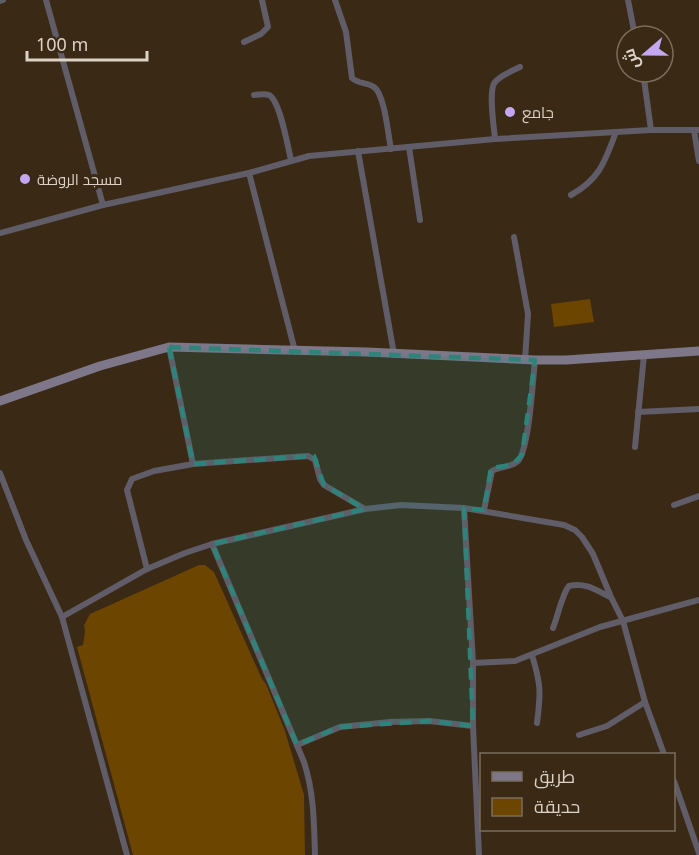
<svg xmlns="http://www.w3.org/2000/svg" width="699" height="855" font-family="'Noto Sans',Cairo,sans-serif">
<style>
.green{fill:#6c4500}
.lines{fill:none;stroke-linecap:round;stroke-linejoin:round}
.street{stroke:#605d68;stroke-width:6}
.secondary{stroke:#7d7789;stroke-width:9}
.marked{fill:#2e847b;fill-opacity:0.2;stroke:#2e847b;stroke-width:4.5;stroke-dasharray:12 8;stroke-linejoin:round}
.poi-dot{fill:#c3a7f2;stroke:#392915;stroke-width:2}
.labels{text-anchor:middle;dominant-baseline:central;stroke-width:6;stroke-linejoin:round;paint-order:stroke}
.poi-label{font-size:15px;fill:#dcd2c6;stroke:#392915;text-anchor:start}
</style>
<rect width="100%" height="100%" fill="#392915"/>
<g class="green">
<polygon points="590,299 594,322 554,327 551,304"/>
<polygon points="199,565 205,565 214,572 262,679 266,684 285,731 304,795 305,855 133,855 77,647 83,645 85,631 84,625 90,614"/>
</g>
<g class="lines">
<g class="street">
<polyline points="46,0 103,205"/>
<path d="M335 0 346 32 352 78C358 84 367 82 374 87 385 95 388 135 391 149"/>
<polyline points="628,0 635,36"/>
<polyline points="0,1 3,0"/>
<polyline points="244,42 261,34 268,27 262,0"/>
<polyline points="643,72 651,130"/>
<path d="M254 95C259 95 264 93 269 95 280 100 288 148 291 160"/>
<polyline points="694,130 699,161"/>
<path d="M495 139C494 127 488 90 495 82 501 75 512 71 520 67"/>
<polyline points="409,147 420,220"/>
<polyline points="358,151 394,354"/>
<polyline points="249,173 295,351"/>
<path d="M571 195C600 179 605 161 616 132"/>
<polyline points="0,233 103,205 249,173 309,156 495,139 651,130 699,130"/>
<polyline points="514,237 528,314 525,360"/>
<polyline points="169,347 193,464"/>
<polyline points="638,412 699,409"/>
<polyline points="635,447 644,355"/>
<polyline points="0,473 26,540 62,617 127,855"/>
<polyline points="674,505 699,496"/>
<path d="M484 510 492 471C500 466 511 468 518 461 529 450 533 379 535 360"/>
<path d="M212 544 304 762C314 793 314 822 315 855"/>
<polyline points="147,569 127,490 132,479 154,471 193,464 308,456 315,460 320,479 324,485 365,509"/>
<polyline points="62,617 147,569 185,553 212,544 365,509 401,505 464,508 564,525 575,530 582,537 593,554 611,597 623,621 645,702 664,754"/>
<path d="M553 628C558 616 562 594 569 586 585 582 596 590 610 597"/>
<path d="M532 655C541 685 541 692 537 723"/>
<polyline points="473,663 515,661 600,627 699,600"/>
<polyline points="473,726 479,855"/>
<polyline points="579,735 607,726 645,702"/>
<polyline points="297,745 340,727 390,722 429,721 473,726 473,663 464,508"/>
<polyline points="674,781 699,853"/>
</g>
<polyline class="secondary" points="0,401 100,366 169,347 367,352 535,360 566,360 699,351"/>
</g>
<path class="marked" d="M169 347 535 360 522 455 512 465 491 468 484 510 464 508 473 726 429 721 340 727 297 745 212 544 365 509 324 485 314 456 193 464Z"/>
<g class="poi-dot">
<circle cx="510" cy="112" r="6"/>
<circle cx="25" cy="179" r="6"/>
</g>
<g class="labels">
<g class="poi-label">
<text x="522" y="112">جامع</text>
<text x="37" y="179">مسجد الروضة</text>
</g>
</g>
<rect x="480" y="753" width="195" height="78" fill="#392915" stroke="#7a6d5c" stroke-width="1.5"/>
<rect x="492" y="772" width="30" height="9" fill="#7d7789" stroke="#7a6d5c" stroke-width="1.5"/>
<text x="534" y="783" font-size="18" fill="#dcd2c6">طريق</text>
<rect x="492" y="798" width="30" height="18" fill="#6c4500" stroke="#7a6d5c" stroke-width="1.5"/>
<text x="534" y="813" font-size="18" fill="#dcd2c6">حديقة</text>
<g transform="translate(645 54) rotate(250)"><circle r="28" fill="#392915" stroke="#7a6d5c" stroke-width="1.5"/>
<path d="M0-4.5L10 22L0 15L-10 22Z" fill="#c3a7f2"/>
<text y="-9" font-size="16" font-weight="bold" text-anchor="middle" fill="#dcd2c6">ش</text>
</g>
<path d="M27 51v9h120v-9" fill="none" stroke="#dcd2c6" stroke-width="3"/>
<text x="36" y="51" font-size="18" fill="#dcd2c6" stroke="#392915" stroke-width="4.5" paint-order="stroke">100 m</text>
</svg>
